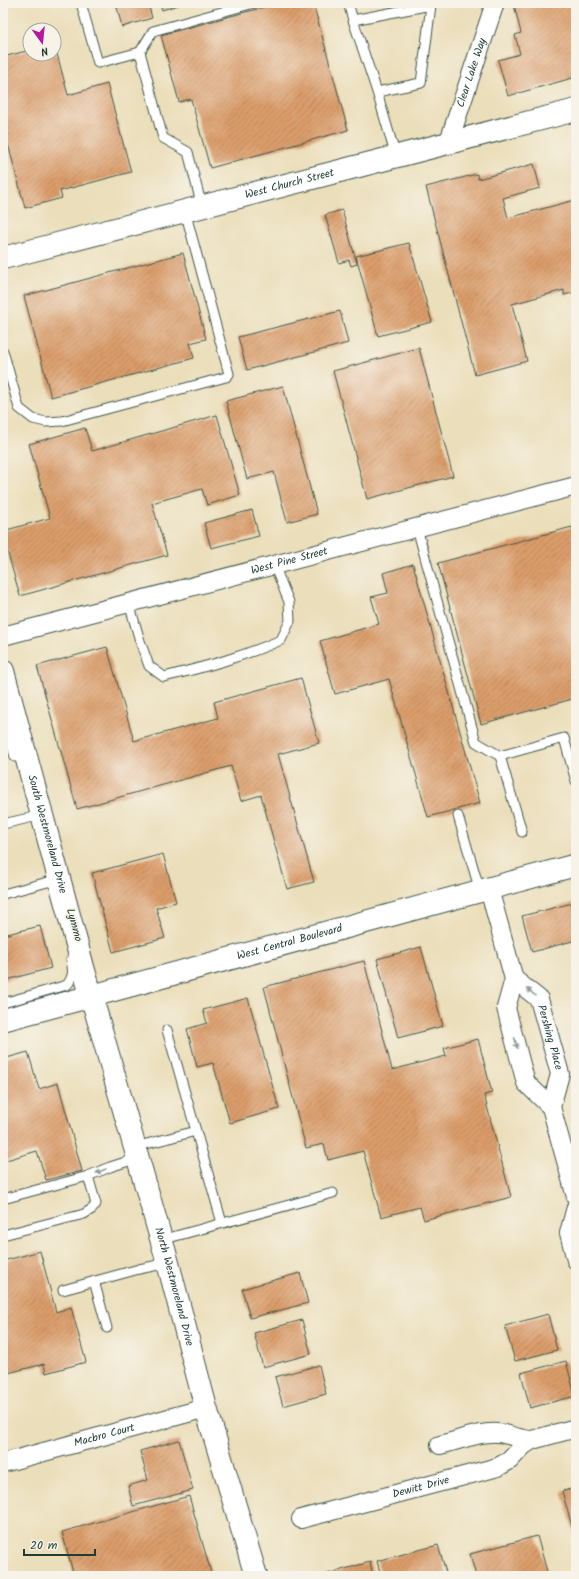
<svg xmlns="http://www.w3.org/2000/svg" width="579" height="1579" font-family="Kalam,sans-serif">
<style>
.building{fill:url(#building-hatch)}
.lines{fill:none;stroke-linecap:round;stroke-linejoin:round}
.service-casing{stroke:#3e5548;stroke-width:11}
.minor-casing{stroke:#3e5548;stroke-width:20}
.tertiary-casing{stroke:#3e5548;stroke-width:24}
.service{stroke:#fff;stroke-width:9}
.minor{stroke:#fff;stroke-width:18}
.tertiary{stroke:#fff;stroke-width:22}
.oneway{fill:#8f9e9a}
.labels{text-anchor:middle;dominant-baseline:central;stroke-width:3.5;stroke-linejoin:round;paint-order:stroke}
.street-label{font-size:11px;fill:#1f3d34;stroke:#f7f3e8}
</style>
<defs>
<pattern id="building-hatch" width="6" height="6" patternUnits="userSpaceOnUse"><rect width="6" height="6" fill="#db9d6a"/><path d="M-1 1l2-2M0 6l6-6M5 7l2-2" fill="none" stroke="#b18158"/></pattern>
</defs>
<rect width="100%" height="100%" fill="#f7f3e8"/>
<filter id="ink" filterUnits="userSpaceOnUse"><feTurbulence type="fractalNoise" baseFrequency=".025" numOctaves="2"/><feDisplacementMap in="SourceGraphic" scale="8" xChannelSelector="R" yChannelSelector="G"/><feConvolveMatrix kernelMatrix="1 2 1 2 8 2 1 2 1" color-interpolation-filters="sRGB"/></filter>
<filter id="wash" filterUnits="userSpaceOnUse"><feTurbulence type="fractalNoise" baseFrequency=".012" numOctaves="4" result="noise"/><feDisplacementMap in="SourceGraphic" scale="16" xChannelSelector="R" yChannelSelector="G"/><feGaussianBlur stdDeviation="0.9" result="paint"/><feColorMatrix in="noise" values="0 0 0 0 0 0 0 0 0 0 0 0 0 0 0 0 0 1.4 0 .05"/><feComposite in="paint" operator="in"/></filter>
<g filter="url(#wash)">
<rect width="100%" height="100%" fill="#ebdeba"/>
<g id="blocks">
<g class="building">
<polygon points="116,3 148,3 152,18 122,27"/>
<polygon points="160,3 185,3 162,10"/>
<polygon points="279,3 313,3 348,130 210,168 191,99 179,102 161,35"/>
<polygon points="520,3 576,3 576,77 508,96 498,60 520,54 515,35 521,33 514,5"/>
<polygon points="30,50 30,54 54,54 54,51 57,54 68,95 107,84 131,172 60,191 62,198 25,208 3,125 3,57"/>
<polygon points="534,164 540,188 503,198 508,218 575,200 576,292 564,295 564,290 512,304 527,361 475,375 426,187 477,174 478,179"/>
<polygon points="342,210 357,264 351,266 349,260 339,263 325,215"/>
<polygon points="409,243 432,322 378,336 356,256"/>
<polygon points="183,253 206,339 190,343 194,358 51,397 24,296"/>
<polygon points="340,311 348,343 247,370 238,337"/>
<polygon points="419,348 453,476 367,499 333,371"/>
<polygon points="283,386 317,514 287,522 274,472 247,479 226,401"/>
<polygon points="217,415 240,495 207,505 202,489 152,503 167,555 20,596 3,536 3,531 50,518 29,444 85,428 92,451"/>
<polygon points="252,510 259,536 211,548 204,523"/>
<polygon points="572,527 576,540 576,698 481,724 438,563"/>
<polygon points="413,564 480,803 428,817 389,679 335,694 320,641 379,624 371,597 388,593 383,573"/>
<polygon points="107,647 134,741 218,718 214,702 301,678 319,743 278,754 314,882 287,889 261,795 241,801 231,766 77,809 37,666"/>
<polygon points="163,854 176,902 156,908 165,938 113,952 92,873"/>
<polygon points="576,902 576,940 532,952 522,916"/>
<polygon points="40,926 51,968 3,981 3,935"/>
<polygon points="421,947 443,1026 398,1038 377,959"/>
<polygon points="364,961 392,1070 446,1056 444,1048 478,1039 492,1093 484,1095 511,1197 424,1220 420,1207 381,1217 363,1151 328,1160 324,1144 306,1148 264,987"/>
<polygon points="248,998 279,1109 230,1123 213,1063 197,1067 187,1029 207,1023 203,1010"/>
<polygon points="28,1052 39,1089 58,1083 82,1171 46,1180 37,1151 3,1161 3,1059"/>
<polygon points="40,1251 56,1312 71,1307 86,1362 46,1373 44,1364 4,1374 3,1261"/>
<polygon points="300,1273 308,1303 250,1318 242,1289"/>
<polygon points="548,1314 557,1350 515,1361 505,1326"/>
<polygon points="302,1320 311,1354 263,1367 254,1333"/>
<polygon points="566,1361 575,1396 530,1408 521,1373"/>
<polygon points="319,1365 326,1394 283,1406 275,1377"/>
<polygon points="179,1440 193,1490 133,1506 128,1486 148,1480 140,1451"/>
<polygon points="576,1488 576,1541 562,1491"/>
<polygon points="189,1496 212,1576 74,1576 62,1532"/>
<polygon points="537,1536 548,1575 476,1576 470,1554"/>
<polygon points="438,1545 447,1576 381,1576 377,1561"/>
<polygon points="370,1562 373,1576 320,1576"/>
</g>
</g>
</g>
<g filter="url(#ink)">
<use href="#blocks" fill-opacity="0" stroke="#3e5548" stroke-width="1"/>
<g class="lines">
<g class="service-casing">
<g id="service">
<polyline points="81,3 98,63 140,52 163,138 188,152 202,207"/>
<polyline points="348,3 353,20"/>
<polyline points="140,52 153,31 254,3"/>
<polyline points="377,92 353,20 431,5 421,83 377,92 396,157"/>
<polyline points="3,351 19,408 33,419 46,422 62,421 226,377 229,374 185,211"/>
<polyline points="417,528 476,742 500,756 564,738 576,781"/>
<path d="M129 603 140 641 149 666 164 677C205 667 242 657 281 640L290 621 289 602 274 565"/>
<polyline points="3,714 15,757"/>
<polyline points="500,756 522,832"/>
<polyline points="458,816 480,891"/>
<polyline points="3,824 42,815"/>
<polyline points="3,894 59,879"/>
<path d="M3 1003 67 985C74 977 73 970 71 960"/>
<polyline points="196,1131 222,1223"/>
<polyline points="135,1147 196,1131 167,1030"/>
<polyline points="3,1199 88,1176 110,1167 138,1158"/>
<polyline points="3,1235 84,1214 92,1209 96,1204 88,1176"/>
<polyline points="161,1240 333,1193"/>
<polyline points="94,1281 107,1328"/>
<polyline points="63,1290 139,1269 168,1263"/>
</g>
</g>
<g class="minor-casing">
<g id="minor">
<path id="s1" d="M448 144 495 3"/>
<path id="s2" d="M3 636 576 486"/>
<polyline points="489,889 514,979 506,1008 526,1083 551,1107 576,1197"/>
<path id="s3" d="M514 979 539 999 560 1074 551 1107"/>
<polyline points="576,1207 569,1233 576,1260"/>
<path d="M440 1445C457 1441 481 1431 498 1433 510 1434 520 1440 532 1440"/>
<path id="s4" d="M3 1463 206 1408"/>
<path id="s5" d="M301 1519 498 1467 510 1460 523 1446 532 1440 576 1428"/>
</g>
</g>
<g class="tertiary-casing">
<g id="tertiary">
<path id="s6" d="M3 258 576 110"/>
<path id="s7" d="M3 671 83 967 168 1263 206 1408 256 1576"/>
<path id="s8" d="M3 1020 576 865"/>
</g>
</g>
<use href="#service" class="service"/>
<use href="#minor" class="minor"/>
<use href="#tertiary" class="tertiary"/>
</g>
<defs><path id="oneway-solid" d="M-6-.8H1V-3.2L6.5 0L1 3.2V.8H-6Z"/></defs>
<g class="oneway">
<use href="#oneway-solid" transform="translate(531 992) rotate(-140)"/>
<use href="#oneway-solid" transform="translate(516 1043) rotate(75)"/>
<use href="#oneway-solid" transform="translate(101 1171) rotate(157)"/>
</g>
</g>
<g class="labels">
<g class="street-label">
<text stroke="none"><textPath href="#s1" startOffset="75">Clear Lake Way</textPath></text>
<text stroke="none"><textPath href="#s6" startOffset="296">West Church Street</textPath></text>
<text stroke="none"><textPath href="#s2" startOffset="296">West Pine Street</textPath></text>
<text stroke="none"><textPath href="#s7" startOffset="169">South Westmoreland Drive</textPath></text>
<text transform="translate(74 925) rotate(75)">Lymmo</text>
<text stroke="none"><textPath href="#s8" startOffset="297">West Central Boulevard</textPath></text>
<text stroke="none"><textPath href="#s3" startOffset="72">Pershing Place</textPath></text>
<text stroke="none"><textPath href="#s7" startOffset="639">North Westmoreland Drive</textPath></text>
<text stroke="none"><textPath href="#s4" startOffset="105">Macbro Court</textPath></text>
<text stroke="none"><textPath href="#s5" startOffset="124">Dewitt Drive</textPath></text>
</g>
</g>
<rect width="579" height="1579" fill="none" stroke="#f7f3e8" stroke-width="16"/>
<g transform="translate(42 42) rotate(165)"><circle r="19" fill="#f7f3e8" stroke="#a1aaa0"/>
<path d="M0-3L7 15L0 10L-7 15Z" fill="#b5179e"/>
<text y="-6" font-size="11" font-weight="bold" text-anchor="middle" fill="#1f3d34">N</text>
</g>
<path d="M24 1549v6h71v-6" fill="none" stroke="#1f3d34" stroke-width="2"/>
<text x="30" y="1549" font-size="12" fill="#1f3d34" stroke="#f7f3e8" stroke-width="3" paint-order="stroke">20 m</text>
</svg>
